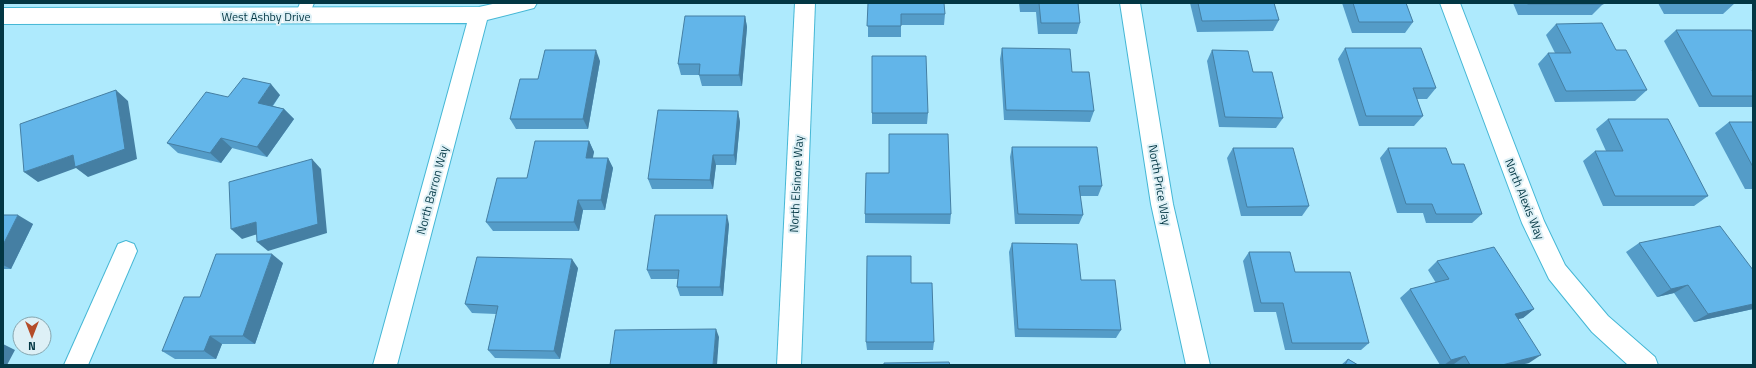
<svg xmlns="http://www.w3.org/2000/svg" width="1756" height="368" font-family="'Titillium Web',sans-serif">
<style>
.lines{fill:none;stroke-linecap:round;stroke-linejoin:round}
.lane-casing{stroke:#45b7d5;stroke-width:2}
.street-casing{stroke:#45b7d5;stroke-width:2}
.lane{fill:#fff;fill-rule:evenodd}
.street{fill:#fff;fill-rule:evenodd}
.wall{fill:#549cc8}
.shaded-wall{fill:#457fa3}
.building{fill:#62b5e9;stroke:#457fa3}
.labels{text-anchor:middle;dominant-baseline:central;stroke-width:4;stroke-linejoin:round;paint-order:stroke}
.street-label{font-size:12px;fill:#033744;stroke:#ddf0f6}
</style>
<rect width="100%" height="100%" fill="#aeeafd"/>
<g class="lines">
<g class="lane-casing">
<polygon id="lane" points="300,3 314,3 307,20 302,22 297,20 295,16"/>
</g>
<g class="street-casing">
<g id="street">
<polygon points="497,3 537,3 534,8 487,20 397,365 373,365 467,23 3,24 3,8 479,7"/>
<polygon points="795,3 815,3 801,365 777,365"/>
<polygon points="1120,3 1140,3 1173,204 1210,365 1186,365 1151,204"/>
<polygon points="1440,3 1460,3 1544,221 1565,265 1608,316 1655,357 1658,365 1628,365 1592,332 1549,279 1522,223"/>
<polygon points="126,241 134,244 137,251 88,365 64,365 118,244"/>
</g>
</g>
<use href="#lane" class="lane"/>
<use href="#street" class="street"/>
</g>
<g class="wall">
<polygon points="868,3 945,14 944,25 901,25 901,37 868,37"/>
<polygon points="1019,3 1078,3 1080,23 1077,34 1038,34 1036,12 1020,12"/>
<polygon points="1190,3 1274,3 1279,20 1273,31 1197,32"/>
<polygon points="1342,3 1406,3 1413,22 1405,33 1352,33"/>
<polygon points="1513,3 1603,3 1603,4 1592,15 1518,15"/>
<polygon points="1658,3 1735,3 1723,14 1664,14"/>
<polygon points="745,16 747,27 742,86 702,86 699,75 681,75 678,64"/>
<polygon points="1556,24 1616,50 1647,90 1635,101 1555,102 1538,64 1548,53 1555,53 1546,35"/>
<polygon points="1676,30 1753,33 1753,107 1699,107 1664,41"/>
<polygon points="1002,48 1072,72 1094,111 1090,122 1004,120 1000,59"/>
<polygon points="1345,48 1436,88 1427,99 1417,99 1423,116 1414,126 1359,126 1338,59"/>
<polygon points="1212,50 1253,72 1283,118 1276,128 1219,127 1207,61"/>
<polygon points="872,56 928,113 927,124 872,124"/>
<polygon points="600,61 588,129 516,129 510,119 538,79"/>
<polygon points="280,95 273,106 284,109 294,119 267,157 232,148 221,163 178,153 167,143 228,97"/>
<polygon points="738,111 740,122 736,165 716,165 713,189 652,189 648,179"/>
<polygon points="1608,119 1708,196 1694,206 1603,206 1583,161 1595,151 1606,151 1596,129"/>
<polygon points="1729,122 1753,122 1753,189 1745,189 1715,133"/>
<polygon points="589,141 594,152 592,158 608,158 613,168 605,210 583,210 579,231 493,231 486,222 527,178"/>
<polygon points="1012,147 1102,186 1098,196 1080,196 1083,215 1079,224 1015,224 1010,157"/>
<polygon points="1233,148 1309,206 1302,216 1241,216 1227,158"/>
<polygon points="1388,148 1452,164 1482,214 1472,223 1426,223 1423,213 1397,213 1380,158"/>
<polygon points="888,173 951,214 950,224 865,223 865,214"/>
<polygon points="3,215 33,224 11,269 3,269"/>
<polygon points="729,224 723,296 680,296 677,287 678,279 651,279 647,270"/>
<polygon points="1012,243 1081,280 1121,330 1116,338 1015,337 1009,252"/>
<polygon points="1639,243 1753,309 1694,322 1674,293 1657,297 1626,252"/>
<polygon points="1249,252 1295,272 1369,343 1361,350 1285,350 1276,312 1254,312 1243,261"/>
<polygon points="1437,261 1534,309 1523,318 1518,319 1529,363 1520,365 1455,365 1454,364 1449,365 1440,365 1400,298 1410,289 1436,283 1428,270"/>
<polygon points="283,263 255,344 222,344 216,359 175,359 162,351 200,297"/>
<polygon points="578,268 560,359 495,358 488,350 496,314 472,313 465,304"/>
<polygon points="866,342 934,342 933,350 867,350"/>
<polygon points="1348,359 1358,365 1341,365"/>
</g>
<g class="shaded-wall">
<polygon points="745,16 747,27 742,86 739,75"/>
<polygon points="596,50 600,61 588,129 583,119"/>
<polygon points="271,84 280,95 267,113 258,103"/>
<polygon points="116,90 128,101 137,159 88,177 76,168 38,182 24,172 73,155"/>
<polygon points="284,109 294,119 267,157 257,147"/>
<polygon points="738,111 740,122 736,165 734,155"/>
<polygon points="221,138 232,148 221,163 210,153"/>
<polygon points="589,141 594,152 591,168 586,158"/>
<polygon points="713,155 716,165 713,189 710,180"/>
<polygon points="608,158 613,168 605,210 601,200"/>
<polygon points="312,159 321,169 327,233 268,251 257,242"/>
<polygon points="578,200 583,210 579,231 574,222"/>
<polygon points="18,215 33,224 11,269 3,265 3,245"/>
<polygon points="727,215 729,224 723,296 720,287"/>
<polygon points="256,222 267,231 242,239 231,229"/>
<polygon points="272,254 283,263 255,344 243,336"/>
<polygon points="572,259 578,268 560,359 554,351"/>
<polygon points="1688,285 1674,293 1657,297 1671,289"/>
<polygon points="1753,304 1753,309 1694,322 1708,314"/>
<polygon points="1534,309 1523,318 1504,322 1515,314"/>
<polygon points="716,329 719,337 717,365 713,365"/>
<polygon points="210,336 222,344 216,359 204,351"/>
<polygon points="3,344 15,350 7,365 3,365"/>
<polygon points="1541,355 1529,363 1520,365 1502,365"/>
<polygon points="1465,356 1454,364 1449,365 1444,365 1451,360"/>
</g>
<g class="building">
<polygon points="868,3 944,3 945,14 901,14 901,26 867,26"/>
<polygon points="1039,3 1078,3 1080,23 1041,23"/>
<polygon points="1198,3 1274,3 1279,20 1202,21"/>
<polygon points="1353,3 1406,3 1413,22 1359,22"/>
<rect x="1528" y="3" width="75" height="1"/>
<polygon points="685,16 745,16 739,75 699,75 700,64 678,64"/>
<polygon points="1602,23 1616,50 1626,50 1647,90 1566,91 1548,53 1571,53 1556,24"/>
<polygon points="1676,30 1751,30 1753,33 1753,70 1752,70 1753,72 1753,96 1712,96"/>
<polygon points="1002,48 1070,49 1072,72 1089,72 1094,111 1006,110"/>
<polygon points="1345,48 1421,48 1436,88 1413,88 1423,116 1366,116"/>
<polygon points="545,50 596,50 583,119 510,119 520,79 538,79"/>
<polygon points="1212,50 1248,51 1253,72 1272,72 1283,118 1225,117"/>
<polygon points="872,56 926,56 928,113 872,113"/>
<polygon points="243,78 271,84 258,103 284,109 257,147 221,138 210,153 167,143 206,92 228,97"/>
<polygon points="116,90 125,149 75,167 73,155 24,172 20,124"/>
<polygon points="658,110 738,111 734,155 713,155 710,180 648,179"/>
<polygon points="1608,119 1668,119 1708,196 1615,196 1595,151 1623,151"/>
<polygon points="1729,122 1753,122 1753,167"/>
<polygon points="889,134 948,134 951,214 865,214 866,173 889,173"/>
<polygon points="535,141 589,141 586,158 608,158 601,200 578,200 574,222 486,222 497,178 527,178"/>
<polygon points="1012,147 1097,147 1102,186 1079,186 1083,215 1018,214"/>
<polygon points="1233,148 1293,148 1309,206 1247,207"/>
<polygon points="1388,148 1446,148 1452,164 1464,164 1482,214 1436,214 1432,204 1406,204"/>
<polygon points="312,159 318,224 257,242 256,222 231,229 229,182"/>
<polygon points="3,215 18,215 3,245"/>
<polygon points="655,215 727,215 720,287 677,287 679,270 647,270"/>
<polygon points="1720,226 1753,270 1753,304 1708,314 1688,285 1671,289 1639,243"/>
<polygon points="1012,243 1077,244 1081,280 1115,280 1121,330 1018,329"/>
<polygon points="1494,247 1534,309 1515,314 1541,355 1502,365 1470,365 1465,356 1451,360 1410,289 1449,279 1437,261"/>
<polygon points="1249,252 1290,252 1295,272 1350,272 1369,343 1292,343 1283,303 1261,303"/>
<polygon points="216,254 272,254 243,336 210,336 204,351 162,351 184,297 200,297"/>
<polygon points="867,256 911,256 911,283 932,283 934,342 866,342"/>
<polygon points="477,257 572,259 554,351 488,350 498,306 465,304"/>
<polygon points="716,329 713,365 610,365 615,330"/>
<polygon points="1348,359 1358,365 1345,365"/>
<polygon points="949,362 950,365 884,365 884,363"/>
</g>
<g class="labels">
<g class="street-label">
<text x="266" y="16">West Ashby Drive</text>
<text transform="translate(796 184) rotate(-87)">North Elsinore Way</text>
<text transform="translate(1160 185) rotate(80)">North Price Way</text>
<text transform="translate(432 190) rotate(-75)">North Barron Way</text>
<text transform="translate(1525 199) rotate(68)">North Alexis Way</text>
</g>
</g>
<rect width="1756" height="368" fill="none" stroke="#033744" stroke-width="8"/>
<g transform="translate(32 336) rotate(180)"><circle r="19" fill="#ddf0f6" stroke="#86a6af"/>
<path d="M0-3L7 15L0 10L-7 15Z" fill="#b44c29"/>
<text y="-6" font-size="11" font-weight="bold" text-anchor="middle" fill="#033744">N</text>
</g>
</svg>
